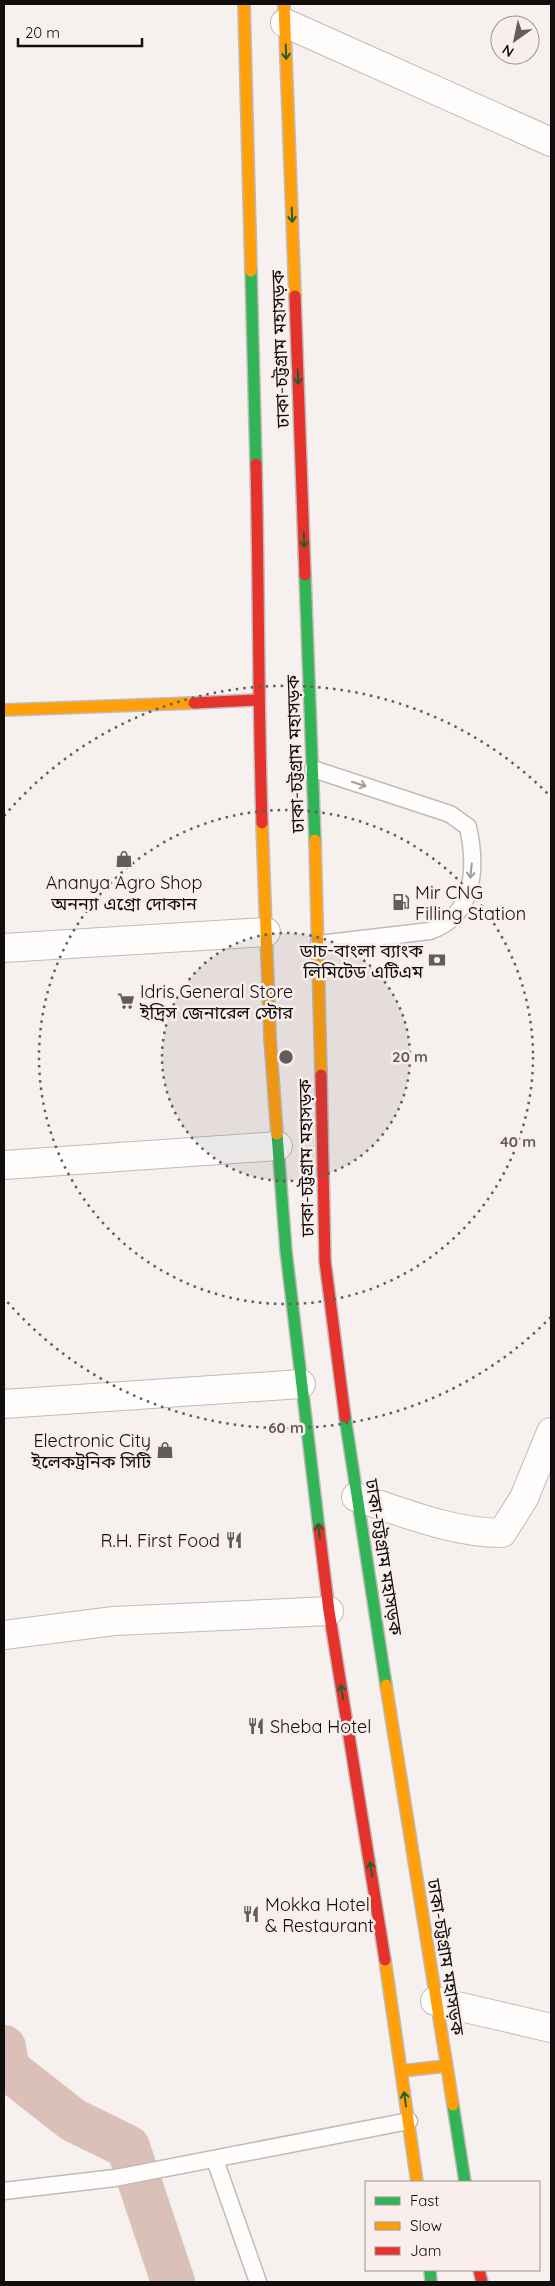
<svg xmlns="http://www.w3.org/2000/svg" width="555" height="2286" font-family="Quicksand,'Noto Sans Bengali',sans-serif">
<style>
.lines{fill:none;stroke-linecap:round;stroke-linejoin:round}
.canal{stroke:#dbc0b8;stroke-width:44}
.lane-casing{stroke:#c0bbb9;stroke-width:19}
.street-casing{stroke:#c0bbb9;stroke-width:30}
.fast-casing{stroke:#c0bbb9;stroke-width:14}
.slow-casing{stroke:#c0bbb9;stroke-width:14}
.jam-casing{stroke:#c0bbb9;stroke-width:14}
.lane{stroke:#fefdfc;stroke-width:16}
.street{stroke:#fefdfc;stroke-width:28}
.fast{stroke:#30b455;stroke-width:11}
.slow{stroke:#ff9f0a;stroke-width:11}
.jam{stroke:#e5322d;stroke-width:11}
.oneway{stroke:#206131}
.oneway2{stroke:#9f9d9c}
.ring{fill:none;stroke:#615d5c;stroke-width:2.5;stroke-dasharray:2.5 5}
.labels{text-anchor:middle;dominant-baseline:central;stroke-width:5;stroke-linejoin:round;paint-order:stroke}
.street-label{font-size:18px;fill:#110e0d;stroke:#f9eeeb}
.poi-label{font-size:18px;fill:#110e0d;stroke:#f9eeeb;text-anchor:start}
.centre{fill:#615d5c;stroke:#f9eeeb;stroke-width:2.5}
.ring-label{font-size:15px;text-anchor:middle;font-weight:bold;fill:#615d5c;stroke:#f9eeeb;stroke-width:5;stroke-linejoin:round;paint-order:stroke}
</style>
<rect width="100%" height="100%" fill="#f6f0ee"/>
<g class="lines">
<polyline class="canal" points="4,2047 8,2069 73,2120 128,2147 173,2282"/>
<g class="lane-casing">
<g id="lane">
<path d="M313 769 450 814 468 827C477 868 475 915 430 931L319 944"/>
<polyline points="215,2160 258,2282"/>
<polyline points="4,2191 115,2178 409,2121"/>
</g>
</g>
<g class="street-casing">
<g id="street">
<polyline points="285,23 551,142"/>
<polyline points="4,948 266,932"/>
<polyline points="4,1165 278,1146"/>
<polyline points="4,1404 301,1384"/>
<path d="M356 1497C402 1512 453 1533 502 1533L524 1498 551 1432"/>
<polyline points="4,1635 114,1621 329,1611"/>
<polyline points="435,2001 551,2028"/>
</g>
</g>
<g class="fast-casing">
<g id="fast">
<polyline points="251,271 256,464"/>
<polyline points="305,575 315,840"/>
<polyline points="277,1134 286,1251 319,1529"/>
<polyline points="345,1417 386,1685"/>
<polyline points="453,2105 465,2182"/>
<polyline points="430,2270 431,2282"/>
</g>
</g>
<g class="slow-casing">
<g id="slow">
<polyline points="244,4 251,271"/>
<polyline points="284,4 295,296"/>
<polyline points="4,710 194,703"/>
<polyline points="262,823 270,1038 277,1134"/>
<polyline points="315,840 321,1075"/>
<polyline points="386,1685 453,2105"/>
<polyline points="385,1960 417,2182"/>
<polyline points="401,2071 446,2066"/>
</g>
</g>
<g class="jam-casing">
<g id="jam">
<polyline points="295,296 305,575"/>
<path d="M256 464C259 584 258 703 262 823"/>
<polyline points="194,703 258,700"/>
<polyline points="321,1075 325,1261 345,1417"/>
<polyline points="319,1529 329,1611 385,1960"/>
<polyline points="479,2270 482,2282"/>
</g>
</g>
<use href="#lane" class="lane"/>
<use href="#street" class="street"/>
<use href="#fast" class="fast"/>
<use href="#slow" class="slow"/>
<use href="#jam" class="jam"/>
</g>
<defs><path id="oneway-shaft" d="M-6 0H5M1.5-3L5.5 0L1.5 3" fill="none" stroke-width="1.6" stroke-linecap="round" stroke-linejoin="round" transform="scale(1.25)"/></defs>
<g class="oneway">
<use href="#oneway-shaft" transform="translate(286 52) rotate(88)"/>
<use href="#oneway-shaft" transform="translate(292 215) rotate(88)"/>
<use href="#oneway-shaft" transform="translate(298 377) rotate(88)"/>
<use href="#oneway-shaft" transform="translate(304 540) rotate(88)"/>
<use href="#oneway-shaft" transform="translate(319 1531) rotate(-97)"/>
<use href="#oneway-shaft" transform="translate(342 1692) rotate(-99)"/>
<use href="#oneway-shaft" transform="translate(371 1869) rotate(-99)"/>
<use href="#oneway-shaft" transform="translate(405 2099) rotate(-98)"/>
</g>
<g class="oneway2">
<use href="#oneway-shaft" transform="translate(359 784) rotate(18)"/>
<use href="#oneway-shaft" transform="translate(471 871) rotate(96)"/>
</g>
<circle cx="286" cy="1057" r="124" fill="#615d5c" fill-opacity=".12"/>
<g class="ring">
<circle cx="286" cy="1057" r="124"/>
<circle cx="286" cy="1057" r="247"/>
<path d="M551 1317A371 371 0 0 1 4 1298M4 816A371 371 0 0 1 551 797"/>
</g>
<defs>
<g id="shop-bare" transform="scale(1.35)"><path d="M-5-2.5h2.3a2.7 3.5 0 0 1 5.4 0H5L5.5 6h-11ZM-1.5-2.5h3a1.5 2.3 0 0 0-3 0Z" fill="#615d5c" stroke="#f9eeeb" stroke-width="2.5" paint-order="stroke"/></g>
<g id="fuel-bare" transform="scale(1.35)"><path d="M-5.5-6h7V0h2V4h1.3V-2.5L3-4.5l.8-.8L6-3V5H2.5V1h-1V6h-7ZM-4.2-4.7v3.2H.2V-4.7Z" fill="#615d5c" stroke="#f9eeeb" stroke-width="2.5" paint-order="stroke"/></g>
<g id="bank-bare" transform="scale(1.35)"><path d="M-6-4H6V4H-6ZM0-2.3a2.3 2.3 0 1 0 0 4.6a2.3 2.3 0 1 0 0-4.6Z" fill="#615d5c" stroke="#f9eeeb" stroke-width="2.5" paint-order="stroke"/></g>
<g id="supermarket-bare" transform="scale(1.35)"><path d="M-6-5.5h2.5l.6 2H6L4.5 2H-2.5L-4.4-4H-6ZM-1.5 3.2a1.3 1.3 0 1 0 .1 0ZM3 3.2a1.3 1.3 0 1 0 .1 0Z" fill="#615d5c" stroke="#f9eeeb" stroke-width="2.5" paint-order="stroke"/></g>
<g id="restaurant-bare" transform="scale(1.35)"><path d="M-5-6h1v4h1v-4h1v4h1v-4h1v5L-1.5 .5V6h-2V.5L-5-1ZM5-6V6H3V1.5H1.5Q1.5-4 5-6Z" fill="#615d5c" stroke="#f9eeeb" stroke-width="2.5" paint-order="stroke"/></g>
</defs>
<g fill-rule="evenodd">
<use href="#shop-bare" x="124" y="859"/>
<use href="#fuel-bare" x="401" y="902"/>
<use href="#bank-bare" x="437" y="960"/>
<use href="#supermarket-bare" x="126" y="1001"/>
<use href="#shop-bare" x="165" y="1450"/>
<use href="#restaurant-bare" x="234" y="1540"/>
<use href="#restaurant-bare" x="256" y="1726"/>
<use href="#restaurant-bare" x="251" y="1914"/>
</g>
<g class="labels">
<g class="street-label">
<text transform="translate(280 349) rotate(-92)">ঢাকা-চট্টগ্রাম মহাসড়ক</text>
<text transform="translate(295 754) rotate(-92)">ঢাকা-চট্টগ্রাম মহাসড়ক</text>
<text transform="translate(306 1158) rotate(-91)">ঢাকা-চট্টগ্রাম মহাসড়ক</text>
<text transform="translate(384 1557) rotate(81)">ঢাকা-চট্টগ্রাম মহাসড়ক</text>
<text transform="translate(446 1957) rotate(81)">ঢাকা-চট্টগ্রাম মহাসড়ক</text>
</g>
<g class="poi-label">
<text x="124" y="882" text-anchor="middle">Ananya Agro Shop<tspan x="124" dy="21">অনন্যা এগ্রো দোকান</tspan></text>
<text x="415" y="892">Mir CNG<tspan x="415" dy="21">Filling Station</tspan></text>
<text x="423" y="950" text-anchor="end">ডাচ-বাংলা ব্যাংক<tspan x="423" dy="21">লিমিটেড এটিএম</tspan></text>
<text x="140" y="991">Idris General Store<tspan x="140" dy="21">ইদ্রিস জেনারেল স্টোর</tspan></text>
<text x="151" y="1440" text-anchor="end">Electronic City<tspan x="151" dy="21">ইলেকট্রনিক সিটি</tspan></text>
<text x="220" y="1540" text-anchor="end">R.H. First Food</text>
<text x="270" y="1726">Sheba Hotel</text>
<text x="265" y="1904">Mokka Hotel<tspan x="265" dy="21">&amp; Restaurant</tspan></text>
</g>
</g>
<circle cx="286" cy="1057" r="8" class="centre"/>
<g class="ring-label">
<text x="410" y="1062">20 m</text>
<text x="518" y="1147">40 m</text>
<text x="286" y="1433">60 m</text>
</g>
<rect width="555" height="2286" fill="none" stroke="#110e0d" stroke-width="10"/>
<rect x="365" y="2181" width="175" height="90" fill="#f9eeeb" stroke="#9c9492"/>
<rect x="375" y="2197" width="25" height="8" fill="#30b455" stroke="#9c9492"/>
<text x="410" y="2206" font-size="15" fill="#110e0d">Fast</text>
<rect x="375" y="2222" width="25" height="8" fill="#ff9f0a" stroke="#9c9492"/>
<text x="410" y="2231" font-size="15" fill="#110e0d">Slow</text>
<rect x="375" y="2247" width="25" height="8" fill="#e5322d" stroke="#9c9492"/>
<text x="410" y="2256" font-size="15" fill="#110e0d">Jam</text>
<g transform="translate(515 40) rotate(213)"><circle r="24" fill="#f9eeeb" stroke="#9c9492"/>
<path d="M0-4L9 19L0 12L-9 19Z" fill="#615d5c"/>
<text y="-8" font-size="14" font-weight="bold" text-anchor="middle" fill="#110e0d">N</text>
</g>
<path d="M18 38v8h124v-8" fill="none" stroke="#110e0d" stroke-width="2.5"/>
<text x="25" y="38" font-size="15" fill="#110e0d" stroke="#f9eeeb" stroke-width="4" paint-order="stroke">20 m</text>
</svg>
